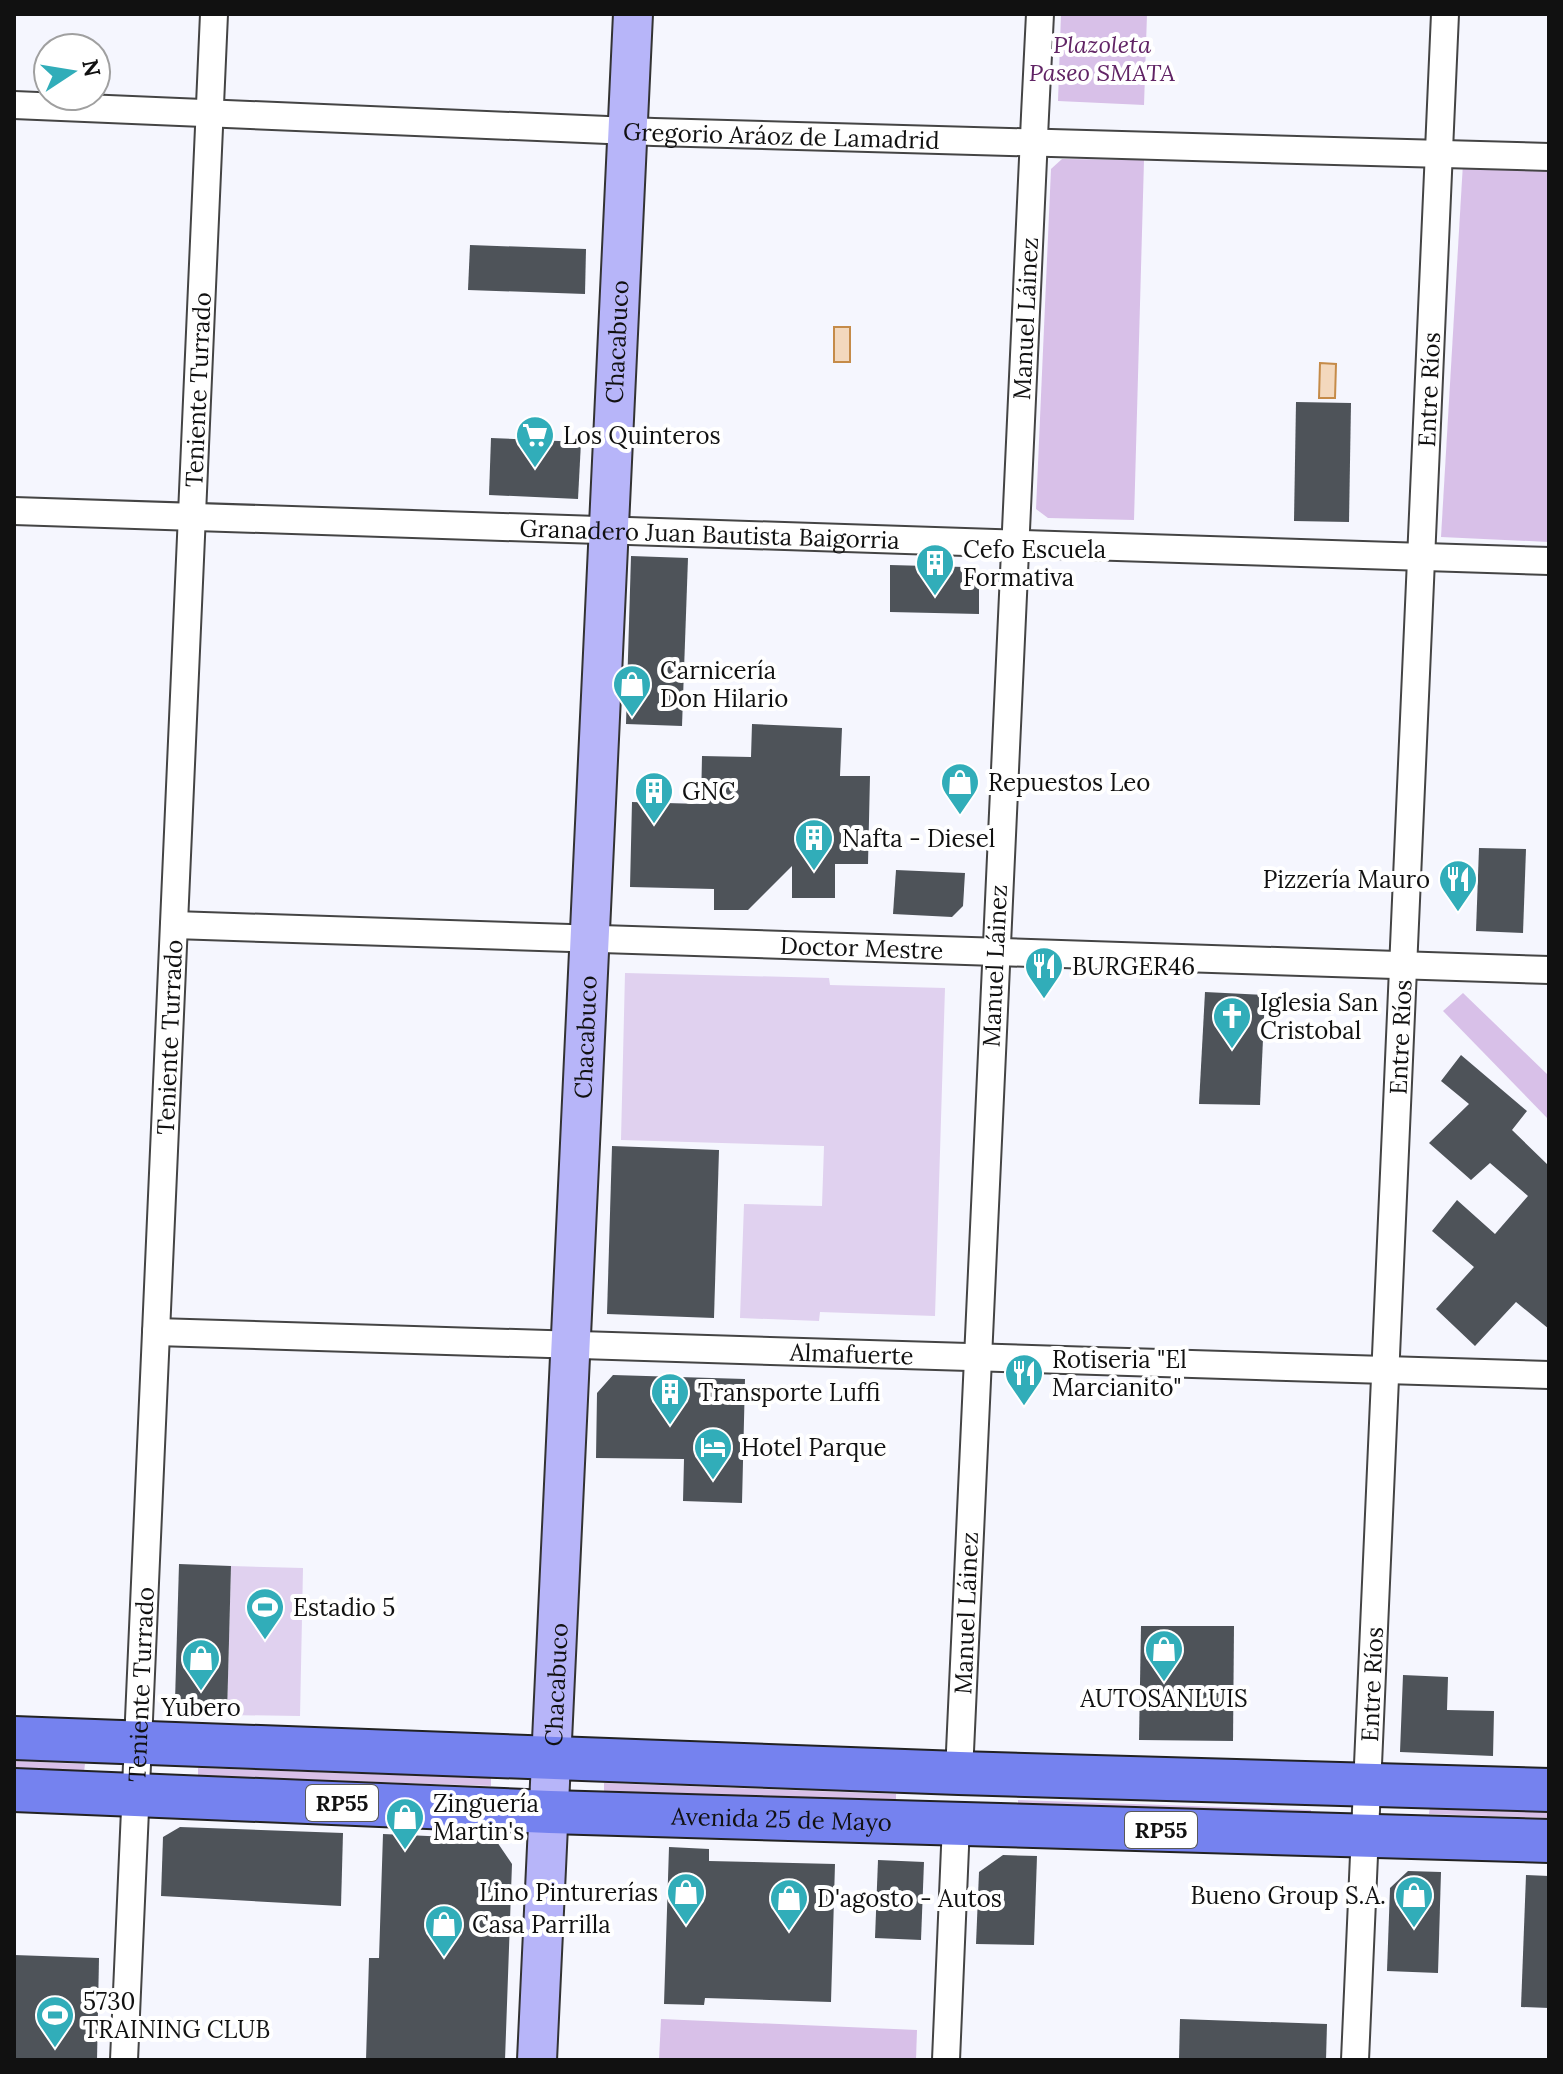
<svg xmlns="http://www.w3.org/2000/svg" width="1563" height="2074" font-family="Lora,serif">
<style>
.green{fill:#d8c0e8}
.pitch{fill:#e0d1ef}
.water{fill:#f3d8bd;stroke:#c58b49;stroke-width:2}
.building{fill:#4e5359}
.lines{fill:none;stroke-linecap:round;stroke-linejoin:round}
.street-casing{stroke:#444;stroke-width:30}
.secondary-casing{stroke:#333;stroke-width:42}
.primary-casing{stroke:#222;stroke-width:46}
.street{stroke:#fff;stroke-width:26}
.secondary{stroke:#b7b5f9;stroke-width:38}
.primary{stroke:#7582ef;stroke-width:42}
.labels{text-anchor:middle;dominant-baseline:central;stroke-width:8;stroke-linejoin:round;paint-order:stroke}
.shield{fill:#fff;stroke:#585858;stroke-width:2}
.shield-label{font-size:22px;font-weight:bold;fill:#111}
.park-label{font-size:24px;font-style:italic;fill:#612465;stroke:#fff}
.street-label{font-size:24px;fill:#111;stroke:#fff}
.poi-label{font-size:24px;fill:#111;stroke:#fff;text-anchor:start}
</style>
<rect width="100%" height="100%" fill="#f5f6fe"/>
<g class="green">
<polygon points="1061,14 1147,14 1144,105 1058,101"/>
<polygon points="1062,159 1144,160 1134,520 1048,518 1036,509 1051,169"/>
<polygon points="1463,163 1549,167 1549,542 1441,537"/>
<polygon points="1463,993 1549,1076 1549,1120 1443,1011"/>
<polygon points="14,1761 85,1764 84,1772 14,1769"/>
<polygon points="198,1768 491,1778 491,1786 198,1776"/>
<polygon points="604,1783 896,1794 896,1802 604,1791"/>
<polygon points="1018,1800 1311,1810 1311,1818 1018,1807"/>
<polygon points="1430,1806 1549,1810 1549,1818 1429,1814"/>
<polygon points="661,2019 917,2030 916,2060 659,2060"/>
</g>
<g class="pitch">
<polygon points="625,973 829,978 830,985 945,988 935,1316 820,1312 819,1321 740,1318 744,1204 822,1206 824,1146 621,1140"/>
<polygon points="231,1566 303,1568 300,1716 227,1715"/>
</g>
<g class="water">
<rect x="834" y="327" width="16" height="35"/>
<polygon points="1320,363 1336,364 1335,398 1319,398"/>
</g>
<g class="building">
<polygon points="470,245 586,249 585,294 468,290"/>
<polygon points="1296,402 1351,403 1349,522 1294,521"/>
<polygon points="491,438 581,442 578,499 489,495"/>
<polygon points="631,556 688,558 682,726 626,724"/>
<polygon points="890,565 964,567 979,582 979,614 890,612"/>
<polygon points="752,724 842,728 840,776 870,776 868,864 835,864 835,898 792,898 792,866 748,910 714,910 714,889 630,887 632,802 701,804 702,756 751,757"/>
<polygon points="1479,848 1526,849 1523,933 1476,931"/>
<polygon points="896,870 965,873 963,906 952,917 893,914"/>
<polygon points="1205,992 1265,995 1260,1105 1199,1104"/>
<polygon points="1461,1055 1527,1111 1512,1130 1549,1166 1549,1329 1516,1302 1475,1346 1436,1309 1474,1267 1432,1231 1457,1200 1495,1234 1528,1196 1490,1163 1471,1180 1429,1143 1469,1104 1441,1081"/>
<polygon points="612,1146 719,1150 714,1318 607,1314"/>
<polygon points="613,1375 745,1379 742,1503 683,1501 684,1459 596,1458 597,1393"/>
<polygon points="179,1564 231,1566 227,1715 184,1714 175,1701"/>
<polygon points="1141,1626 1234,1626 1233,1741 1139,1740"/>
<polygon points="1403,1675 1448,1677 1447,1710 1494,1711 1493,1756 1400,1752"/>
<polygon points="180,1827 343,1833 341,1906 161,1896 163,1837"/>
<polygon points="383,1834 495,1839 512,1864 505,2060 366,2060 369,1958 379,1958"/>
<polygon points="669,1847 709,1849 709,1861 835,1864 831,2002 705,1998 704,2005 664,2004"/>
<polygon points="1003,1855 1037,1856 1034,1945 976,1944 979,1872"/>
<polygon points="878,1860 924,1862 921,1940 875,1938"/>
<polygon points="1408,1871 1441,1872 1438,1973 1387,1971 1390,1888"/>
<polygon points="1526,1875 1549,1876 1549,2008 1521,2007"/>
<polygon points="14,1955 99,1958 97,2060 14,2060"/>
<polygon points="1180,2019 1327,2024 1326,2060 1179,2060"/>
</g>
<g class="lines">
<g class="street-casing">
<g id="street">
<path id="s1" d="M14 105 654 132 1549 157"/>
<path id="s2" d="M14 511 1549 561"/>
<path id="s3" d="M174 925 1549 970"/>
<path id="s4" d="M156 1332 1549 1375"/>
<path id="s5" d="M959 1773C983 1186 1011 600 1040 14"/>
<path id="s6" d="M124 2060 214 14"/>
<polyline points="946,2060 956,1824"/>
<path id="s7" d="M1355 2060 1445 14"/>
</g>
</g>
<g class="secondary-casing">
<g id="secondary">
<path id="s8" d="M537 2060C573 1378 597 696 633 14"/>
</g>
</g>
<g class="primary-casing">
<g id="primary">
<polyline points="14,1738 959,1773 1549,1790"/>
<path id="s9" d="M14 1790 550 1812 1549 1841"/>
</g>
</g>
<use href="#street" class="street"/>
<use href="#secondary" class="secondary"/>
<use href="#primary" class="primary"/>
</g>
<defs>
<g id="supermarket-pin" transform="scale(2)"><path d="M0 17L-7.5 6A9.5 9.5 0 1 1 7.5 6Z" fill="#31adb9" stroke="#fff"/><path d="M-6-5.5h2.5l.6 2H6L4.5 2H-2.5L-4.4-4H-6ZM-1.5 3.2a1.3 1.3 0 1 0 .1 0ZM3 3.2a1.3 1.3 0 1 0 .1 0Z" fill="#fff"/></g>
<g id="building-pin" transform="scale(2)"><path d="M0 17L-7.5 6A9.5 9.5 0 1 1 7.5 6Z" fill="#31adb9" stroke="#fff"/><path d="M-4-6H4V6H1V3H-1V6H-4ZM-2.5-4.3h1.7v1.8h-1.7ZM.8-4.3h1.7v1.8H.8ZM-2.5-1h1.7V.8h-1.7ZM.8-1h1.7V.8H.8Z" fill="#fff"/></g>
<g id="shop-pin" transform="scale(2)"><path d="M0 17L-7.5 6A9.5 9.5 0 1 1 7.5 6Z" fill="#31adb9" stroke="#fff"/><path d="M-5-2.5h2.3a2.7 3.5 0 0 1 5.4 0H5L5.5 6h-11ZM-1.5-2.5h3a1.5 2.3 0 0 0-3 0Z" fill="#fff"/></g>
<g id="restaurant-pin" transform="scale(2)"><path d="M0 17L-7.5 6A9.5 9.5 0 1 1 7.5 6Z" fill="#31adb9" stroke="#fff"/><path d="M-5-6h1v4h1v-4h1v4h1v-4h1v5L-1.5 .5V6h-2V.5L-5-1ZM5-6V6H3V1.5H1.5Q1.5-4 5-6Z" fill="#fff"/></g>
<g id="church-pin" transform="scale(2)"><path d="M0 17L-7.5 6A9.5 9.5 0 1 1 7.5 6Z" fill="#31adb9" stroke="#fff"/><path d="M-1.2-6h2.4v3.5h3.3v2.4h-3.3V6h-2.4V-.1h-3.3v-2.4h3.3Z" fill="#fff"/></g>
<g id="hotel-pin" transform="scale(2)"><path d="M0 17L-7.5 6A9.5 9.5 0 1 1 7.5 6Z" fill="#31adb9" stroke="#fff"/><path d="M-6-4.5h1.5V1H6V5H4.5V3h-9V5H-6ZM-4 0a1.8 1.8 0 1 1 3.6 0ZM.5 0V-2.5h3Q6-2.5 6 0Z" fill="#fff"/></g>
<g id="stadium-pin" transform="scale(2)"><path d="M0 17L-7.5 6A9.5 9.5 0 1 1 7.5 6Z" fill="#31adb9" stroke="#fff"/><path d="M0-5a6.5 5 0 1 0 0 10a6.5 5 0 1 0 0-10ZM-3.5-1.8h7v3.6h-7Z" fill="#fff"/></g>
</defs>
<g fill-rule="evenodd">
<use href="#supermarket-pin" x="535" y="435"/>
<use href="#building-pin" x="935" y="563"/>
<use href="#shop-pin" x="632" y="684"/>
<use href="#shop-pin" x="960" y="782"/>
<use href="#building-pin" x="654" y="791"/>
<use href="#building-pin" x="814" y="838"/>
<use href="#restaurant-pin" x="1458" y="879"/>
<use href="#restaurant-pin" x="1044" y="966"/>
<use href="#church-pin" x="1232" y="1016"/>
<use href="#restaurant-pin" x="1024" y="1373"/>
<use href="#building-pin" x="670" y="1392"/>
<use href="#hotel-pin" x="713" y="1447"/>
<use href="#stadium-pin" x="265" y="1607"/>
<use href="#shop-pin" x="1164" y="1649"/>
<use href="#shop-pin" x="201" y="1658"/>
<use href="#shop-pin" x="405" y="1817"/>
<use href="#shop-pin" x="686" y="1892"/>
<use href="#shop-pin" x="1414" y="1895"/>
<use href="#shop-pin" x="789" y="1898"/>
<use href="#shop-pin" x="444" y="1924"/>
<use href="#stadium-pin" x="55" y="2015"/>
</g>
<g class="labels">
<g class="shield">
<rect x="306" y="1785" width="72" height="36" rx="6"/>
<rect x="1125" y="1812" width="72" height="36" rx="6"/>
</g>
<g class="shield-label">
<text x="342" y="1803">RP55</text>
<text x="1161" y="1830">RP55</text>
</g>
<g class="park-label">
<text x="1102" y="44">Plazoleta<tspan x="1102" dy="28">Paseo SMATA</tspan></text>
</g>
<g class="street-label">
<text stroke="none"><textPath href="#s1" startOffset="768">Gregorio Aráoz de Lamadrid</textPath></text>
<text stroke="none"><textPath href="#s5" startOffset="1456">Manuel Láinez</textPath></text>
<text stroke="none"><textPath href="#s8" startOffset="1720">Chacabuco</textPath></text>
<text stroke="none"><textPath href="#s6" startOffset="1672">Teniente Turrado</textPath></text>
<text stroke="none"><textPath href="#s7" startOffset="1672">Entre Ríos</textPath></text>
<text stroke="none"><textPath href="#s2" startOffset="696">Granadero Juan Bautista Baigorria</textPath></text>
<text stroke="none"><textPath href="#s3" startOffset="688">Doctor Mestre</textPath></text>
<text stroke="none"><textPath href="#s5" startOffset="808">Manuel Láinez</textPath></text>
<text stroke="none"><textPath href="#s6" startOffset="1024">Teniente Turrado</textPath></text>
<text stroke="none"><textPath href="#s8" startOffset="1024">Chacabuco</textPath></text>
<text stroke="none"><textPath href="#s7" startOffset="1024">Entre Ríos</textPath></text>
<text stroke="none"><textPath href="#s4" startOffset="696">Almafuerte</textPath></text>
<text stroke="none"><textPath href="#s5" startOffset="160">Manuel Láinez</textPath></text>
<text stroke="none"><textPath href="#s6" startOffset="376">Teniente Turrado</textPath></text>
<text stroke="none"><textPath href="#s8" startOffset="376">Chacabuco</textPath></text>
<text stroke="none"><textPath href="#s7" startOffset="376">Entre Ríos</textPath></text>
<text stroke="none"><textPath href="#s9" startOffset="768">Avenida 25 de Mayo</textPath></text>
</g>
<g class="poi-label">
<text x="563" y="435">Los Quinteros</text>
<text x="963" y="549">Cefo Escuela<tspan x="963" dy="28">Formativa</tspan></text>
<text x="660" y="670">Carnicería<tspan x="660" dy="28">Don Hilario</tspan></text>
<text x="988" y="782">Repuestos Leo</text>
<text x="682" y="791">GNC</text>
<text x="842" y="838">Nafta - Diesel</text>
<text x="1430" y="879" text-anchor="end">Pizzería Mauro</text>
<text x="1072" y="966">BURGER46</text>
<text x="1260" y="1002">Iglesia San<tspan x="1260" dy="28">Cristobal</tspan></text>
<text x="1052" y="1359">Rotiseria "El<tspan x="1052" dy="28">Marcianito"</tspan></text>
<text x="698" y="1392">Transporte Luffi</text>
<text x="741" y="1447">Hotel Parque</text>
<text x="293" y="1607">Estadio 5</text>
<text x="1164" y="1698" text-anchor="middle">AUTOSANLUIS</text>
<text x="201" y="1707" text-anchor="middle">Yubero</text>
<text x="433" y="1803">Zinguería<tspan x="433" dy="28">Martin's</tspan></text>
<text x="658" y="1892" text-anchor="end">Lino Pinturerías</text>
<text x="1386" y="1895" text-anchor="end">Bueno Group S.A.</text>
<text x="817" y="1898">D'agosto - Autos</text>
<text x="472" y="1924">Casa Parrilla</text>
<text x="83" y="2001">5730<tspan x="83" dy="28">TRAINING CLUB</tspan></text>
</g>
</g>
<rect width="1563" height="2074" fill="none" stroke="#111111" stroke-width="32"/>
<g transform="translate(72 72) rotate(78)"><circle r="38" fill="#ffffff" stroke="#a0a0a0" stroke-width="2"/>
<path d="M0-6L14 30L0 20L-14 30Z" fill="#31adb9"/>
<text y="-12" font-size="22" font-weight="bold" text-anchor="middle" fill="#111111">N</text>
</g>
</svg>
